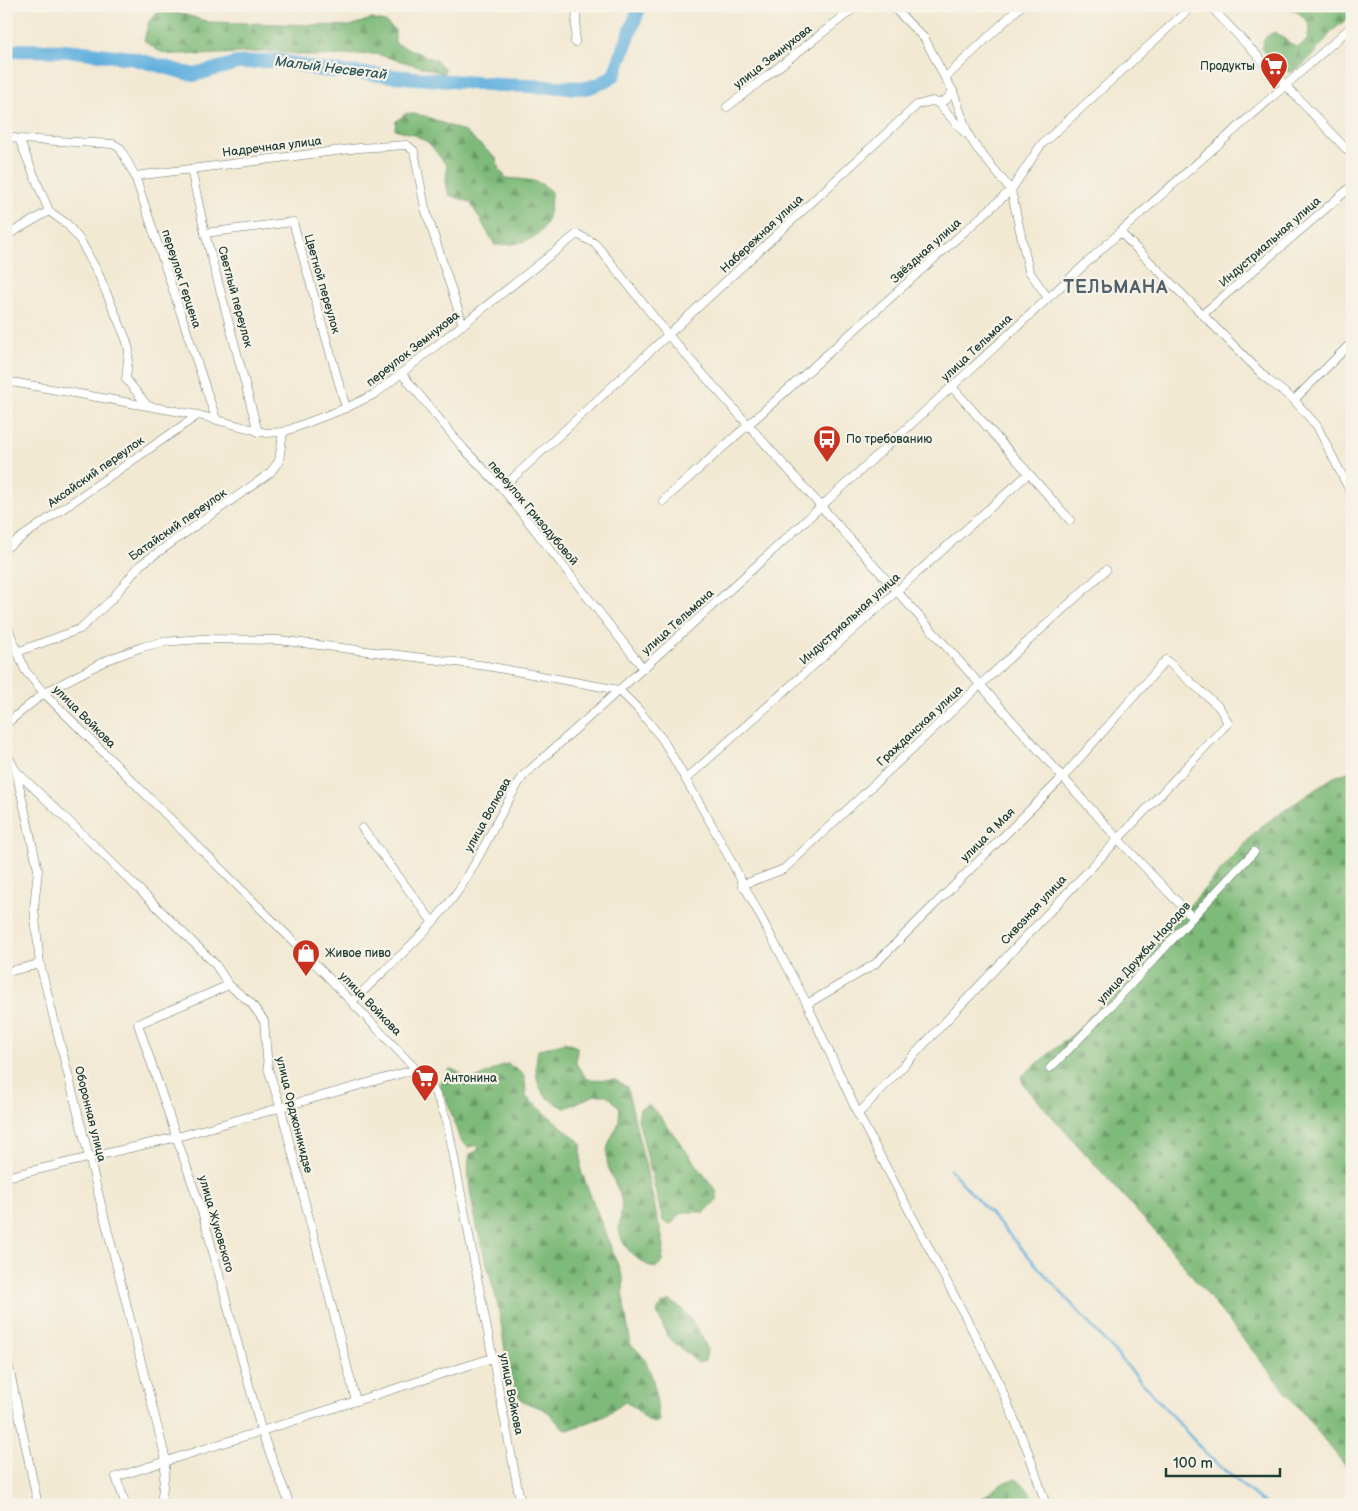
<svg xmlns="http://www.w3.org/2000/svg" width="1358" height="1511" font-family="'Balsamiq Sans',sans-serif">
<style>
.forest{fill:url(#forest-firs);stroke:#4e7c56}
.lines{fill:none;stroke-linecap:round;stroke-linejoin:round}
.stream{stroke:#64b1de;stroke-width:2.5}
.river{stroke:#64b1de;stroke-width:14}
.minor-casing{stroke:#69796c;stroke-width:9}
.minor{stroke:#fff;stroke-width:8}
.labels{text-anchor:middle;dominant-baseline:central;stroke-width:4.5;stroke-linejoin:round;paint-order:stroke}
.street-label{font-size:12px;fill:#1f3d34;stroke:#f7f3e8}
.poi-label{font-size:12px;fill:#1f3d34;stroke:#f7f3e8;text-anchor:start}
.water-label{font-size:14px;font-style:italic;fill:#305a5e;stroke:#f7f3e8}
.district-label{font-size:18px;font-weight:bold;letter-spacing:1px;fill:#51616b;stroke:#f7f3e8}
</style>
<defs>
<pattern id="forest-firs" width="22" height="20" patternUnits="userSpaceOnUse" patternTransform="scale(1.25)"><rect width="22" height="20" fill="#7eba79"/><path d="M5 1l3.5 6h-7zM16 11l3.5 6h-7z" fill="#679864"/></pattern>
</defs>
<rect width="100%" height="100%" fill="#f7f3e8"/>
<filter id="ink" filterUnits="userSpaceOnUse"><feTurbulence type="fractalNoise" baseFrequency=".02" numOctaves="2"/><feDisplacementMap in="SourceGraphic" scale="10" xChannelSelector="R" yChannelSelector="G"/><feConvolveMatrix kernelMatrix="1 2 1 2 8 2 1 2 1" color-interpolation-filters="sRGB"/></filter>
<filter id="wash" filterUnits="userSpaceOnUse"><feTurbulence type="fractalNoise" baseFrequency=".0096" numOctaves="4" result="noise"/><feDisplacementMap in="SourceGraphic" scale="20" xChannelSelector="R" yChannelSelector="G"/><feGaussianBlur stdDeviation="1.12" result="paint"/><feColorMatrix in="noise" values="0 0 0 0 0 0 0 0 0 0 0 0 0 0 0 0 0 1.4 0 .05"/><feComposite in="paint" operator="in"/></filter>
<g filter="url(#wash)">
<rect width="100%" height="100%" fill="#f2e9d3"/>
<g class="forest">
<path d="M1271 6H1352V15C1344 22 1334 28 1328 36 1322 44 1300 73 1288 72 1278 70 1268 56 1262 49 1263 39 1265 36 1275 32L1297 48 1307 41 1310 26C1300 8 1289 9 1271 6Z"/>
<path d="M162 8 209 22 350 26 371 19 385 22 395 30V43L435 60 445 69 443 73 376 54 312 56 275 51 200 55C172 50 170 63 144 40L149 21Z"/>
<path d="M407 113 425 116 465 132 496 158 499 169 506 178C524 180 539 178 551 192 551 233 535 245 495 245L470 202 449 195 446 183 447 166 429 143 415 135 395 129 396 121Z"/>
<polygon points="1352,771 1352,1474 1169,1247 1023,1084 1022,1076 1078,1030 1259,828 1335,776"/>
<path d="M565 1042 577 1047 576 1064 587 1079 615 1080 627 1087 664 1246 662 1262 655 1268C639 1263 618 1245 619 1226 620 1217 623 1209 621 1199 618 1184 606 1172 607 1155 607 1143 612 1137 617 1127 620 1122 619 1114 620 1108L607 1095H595L565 1108C537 1097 533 1078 538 1050Z"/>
<path d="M507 1064C527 1072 525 1078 526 1097L581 1143V1171L623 1278 624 1306 631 1345C655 1362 655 1393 659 1421L654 1423C642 1419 637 1406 625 1402L603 1417 568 1430C557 1426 554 1415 545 1410 537 1405 524 1405 519 1396 505 1371 504 1338 499 1311 491 1273 461 1187 470 1154L478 1151 477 1145 468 1147 460 1140 447 1100 439 1086 450 1069C458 1070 462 1077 469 1079 476 1082 497 1066 507 1064Z"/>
<polygon points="648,1105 659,1115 717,1192 717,1200 705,1212 683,1212 670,1225 663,1221 638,1119 640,1109"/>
<path d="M670 1301C683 1306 703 1335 707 1349 707 1352 706 1357 705 1361L698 1363 667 1336 657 1312 661 1305Z"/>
<path d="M1015 1479C1028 1484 1029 1496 1040 1505L976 1504V1501C990 1495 1000 1481 1015 1479Z"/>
</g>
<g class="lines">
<polyline class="stream" points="950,1169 1210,1458 1266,1505"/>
<polyline class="river" points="6,53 20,50 75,51 131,58 194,75 237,63 279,60 320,70 499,85 587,88 604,82 614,75 640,6"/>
</g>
</g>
<g filter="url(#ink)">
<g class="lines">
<g class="minor-casing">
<g id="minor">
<polyline points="892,6 925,39 945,78"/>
<polyline points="1210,6 1352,155"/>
<polyline points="575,42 577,6"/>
<polyline points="953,91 968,134 976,147 1011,190 1029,271 1048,298"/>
<polyline points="938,103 965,133"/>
<polyline points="727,107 857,6"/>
<polyline points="6,136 19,139 113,144 120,148 135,176 216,419"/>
<polyline points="19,139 49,211 67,224 80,240 98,273 126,339 129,350 126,379 147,405"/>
<polyline points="191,169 205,233 258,432"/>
<polyline points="135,176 359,148 407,145 414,151 425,208 463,325"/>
<polyline points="1120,232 1268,380 1294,400 1317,426 1352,495"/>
<polyline points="205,233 293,222 346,408"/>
<polyline points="6,236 49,211"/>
<polyline points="1203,314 1352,186"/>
<polyline points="402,374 464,449 502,488 643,668"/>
<polyline points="6,381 198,415 266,433 283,432 346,408 375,394 577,234 594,243 603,253 669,336 1117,838 1191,916"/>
<polyline points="952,387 1070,520"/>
<polyline points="1294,400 1352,342"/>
<polyline points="502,488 917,105 932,101 938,103 946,100 953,91 945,78 1021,6"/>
<polyline points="663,501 1011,190 1041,145 1192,6"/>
<polyline points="6,548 198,415"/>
<polyline points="6,623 25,670 44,693 305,953 431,1085 440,1103 447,1121 521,1505"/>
<polyline points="17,652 80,629 112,599 140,565 270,473 279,461 283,432"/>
<polyline points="6,724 44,693 107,660 142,647 162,642 202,639 278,640 487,666 619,690 638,709 663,740 713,827 807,1004 858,1114 993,1369 1029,1454 1046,1505"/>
<polyline points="6,752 16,771 96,847 215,964 229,985 251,1003 264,1021 268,1068 281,1109 356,1401"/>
<polyline points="16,771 38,870 34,908 40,964 166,1460 161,1505"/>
<polyline points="686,779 1028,474"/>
<polyline points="362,828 432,921"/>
<polyline points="742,885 784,869 980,685 1106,570"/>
<polyline points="6,972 40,964"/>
<polyline points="229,985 138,1024 203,1215 262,1433 290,1505"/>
<path d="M352 1002C389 965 433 929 462 885 485 850 500 810 524 775 724 598 920 415 1117 235 1194 164 1275 96 1352 26"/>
<polyline points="807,1004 875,964 1063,777 1166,660 1219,707 1228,723 858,1114"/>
<path d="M1050 1068C1121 999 1185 923 1254 852"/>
<polyline points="6,1177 177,1137 417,1069"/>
<polyline points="6,1353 38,1505"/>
<polyline points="126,1505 116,1477 492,1358"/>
</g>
</g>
<use href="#minor" class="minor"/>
</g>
</g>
<defs>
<g id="supermarket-pin" transform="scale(1.4375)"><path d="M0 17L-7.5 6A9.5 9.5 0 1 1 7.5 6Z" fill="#c8321e" stroke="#f7f3e8"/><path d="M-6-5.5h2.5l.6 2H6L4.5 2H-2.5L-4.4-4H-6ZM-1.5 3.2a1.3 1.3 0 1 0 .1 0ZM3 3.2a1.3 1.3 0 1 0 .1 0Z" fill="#fff"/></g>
<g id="bus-pin" transform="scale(1.4375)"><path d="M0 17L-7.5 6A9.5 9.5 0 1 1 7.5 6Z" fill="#c8321e" stroke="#f7f3e8"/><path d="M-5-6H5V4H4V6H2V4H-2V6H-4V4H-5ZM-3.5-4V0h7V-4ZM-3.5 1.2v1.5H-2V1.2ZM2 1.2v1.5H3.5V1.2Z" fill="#fff"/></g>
<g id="shop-pin" transform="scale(1.4375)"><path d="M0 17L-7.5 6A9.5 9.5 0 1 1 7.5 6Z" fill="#c8321e" stroke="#f7f3e8"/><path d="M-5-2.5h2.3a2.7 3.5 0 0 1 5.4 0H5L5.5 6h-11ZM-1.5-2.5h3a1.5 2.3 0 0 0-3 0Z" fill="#fff"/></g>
</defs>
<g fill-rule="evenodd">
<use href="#supermarket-pin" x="1274" y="66"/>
<use href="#bus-pin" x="827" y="439"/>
<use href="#shop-pin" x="306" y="953"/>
<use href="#supermarket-pin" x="425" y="1078"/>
</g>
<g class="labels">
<g class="street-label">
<text transform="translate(773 57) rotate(-38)">улица Земнухова</text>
<text transform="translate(272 147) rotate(-7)">Надречная улица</text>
<text transform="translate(762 234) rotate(-43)">Набережная улица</text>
<text transform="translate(1270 242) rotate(-41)">Индустриальная улица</text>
<text transform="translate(926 251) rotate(-42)">Звёздная улица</text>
<text transform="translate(181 279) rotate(72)">переулок Герцена</text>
<text transform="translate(322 284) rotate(74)">Цветной переулок</text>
<text transform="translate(235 297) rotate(75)">Светлый переулок</text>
<text transform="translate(977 348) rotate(-43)">улица Тельмана</text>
<text transform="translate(413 349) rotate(-38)">переулок Земнухова</text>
<text transform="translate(96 472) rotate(-35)">Аксайский переулок</text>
<text transform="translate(533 513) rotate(50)">переулок Гризодубовой</text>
<text transform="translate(178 525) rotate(-35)">Батайский переулок</text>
<text transform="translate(850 619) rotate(-42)">Индустриальная улица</text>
<text transform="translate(678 622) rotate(-42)">улица Тельмана</text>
<text transform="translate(84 717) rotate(45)">улица Войкова</text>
<text transform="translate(920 726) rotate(-43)">Гражданская улица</text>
<text transform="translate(488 815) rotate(-61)">улица Волкова</text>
<text transform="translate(988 835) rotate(-45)">улица 9 Мая</text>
<text transform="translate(1034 910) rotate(-47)">Сквозная улица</text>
<text transform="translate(1144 953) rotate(-48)">улица Дружбы Народов</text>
<text transform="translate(370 1004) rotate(46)">улица Войкова</text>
<text transform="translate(90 1114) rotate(76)">Оборонная улица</text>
<text transform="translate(294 1115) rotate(76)">улица Орджоникидзе</text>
<text transform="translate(216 1224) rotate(74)">улица Жуковского</text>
<text transform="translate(511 1394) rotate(79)">улица Войкова</text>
</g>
<g class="poi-label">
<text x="1255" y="66" text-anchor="end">Продукты</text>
<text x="846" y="439">По требованию</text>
<text x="325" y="953">Живое пиво</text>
<text x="444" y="1078">Антонина</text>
</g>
<g class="water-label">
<text transform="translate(331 68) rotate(7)">Малый Несветай</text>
</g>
<g class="district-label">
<text x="1116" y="287">ТЕЛЬМАНА</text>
</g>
</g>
<rect width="1358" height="1511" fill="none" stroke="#f7f3e8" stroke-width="25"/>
<path d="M1166 1468v8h114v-8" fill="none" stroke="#1f3d34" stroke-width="2.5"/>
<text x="1173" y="1468" font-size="15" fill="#1f3d34" stroke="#f7f3e8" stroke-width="4" paint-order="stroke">100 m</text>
</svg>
